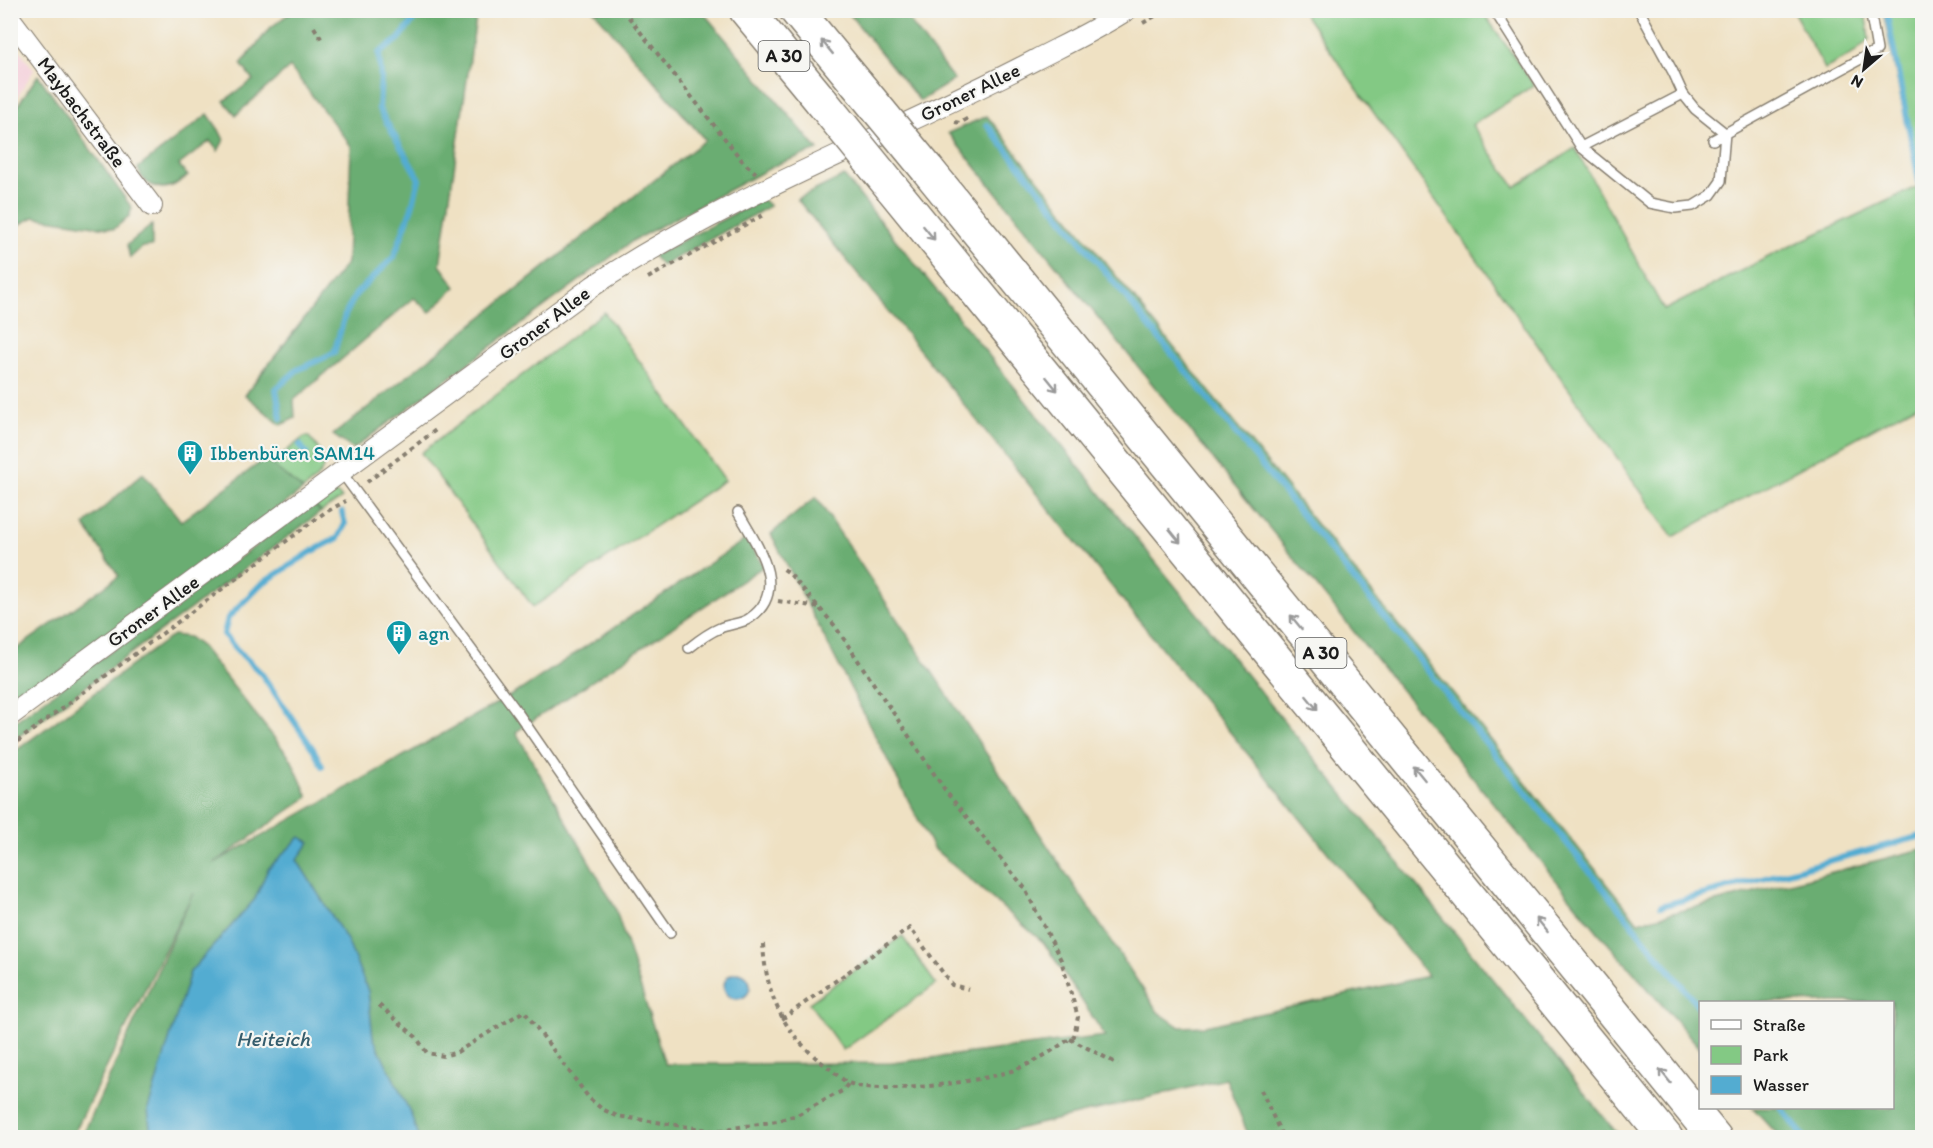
<svg xmlns="http://www.w3.org/2000/svg" width="1933" height="1148" font-family="Itim,sans-serif">
<style>
.built{fill:#f5cfda}
.green{fill:#83c984;stroke:#507250;stroke-width:1.5}
.forest{fill:#6aad72;stroke:#436447;stroke-width:1.5}
.water{fill:#53acd1;stroke:#386476;stroke-width:1.5}
.lines{fill:none;stroke-linecap:round;stroke-linejoin:round}
.stream{stroke:#53acd1;stroke-width:6}
.lane-casing{stroke:#867e70;stroke-width:12}
.street-casing{stroke:#867e70;stroke-width:22}
.highway-casing{stroke:#867e70;stroke-width:36}
.path{stroke:#867e70;stroke-width:4;stroke-dasharray:4.5 4.5;stroke-linecap:butt}
.lane{stroke:#fff;stroke-width:9}
.street{stroke:#fff;stroke-width:20}
.highway{stroke:#fff;stroke-width:33}
.highway-bridge-casing{stroke:#867e70;stroke-width:36;stroke-linecap:butt}
.highway-bridge{stroke:#fff;stroke-width:33}
.oneway{stroke:#999}
.labels{text-anchor:middle;dominant-baseline:central;stroke-width:4.5;stroke-linejoin:round;paint-order:stroke}
.shield{fill:#f6f6f2;stroke:#5d5d5c;stroke-width:1.5}
.shield-label{font-size:18px;font-weight:bold;fill:#1c1c1c}
.street-label{font-size:20px;fill:#1c1c1c;stroke:#f6f6f2}
.culture-label{font-size:20px;fill:#0d838f;stroke:#f6f6f2;text-anchor:start}
.water-label{font-size:21px;font-style:italic;fill:#355d6d;stroke:#f6f6f2}
</style>
<rect width="100%" height="100%" fill="#f6f6f2"/>
<filter id="ink" filterUnits="userSpaceOnUse"><feTurbulence type="fractalNoise" baseFrequency=".0167" numOctaves="2"/><feDisplacementMap in="SourceGraphic" scale="12" xChannelSelector="R" yChannelSelector="G"/><feConvolveMatrix kernelMatrix="1 2 1 2 8 2 1 2 1" color-interpolation-filters="sRGB"/></filter>
<filter id="wash" filterUnits="userSpaceOnUse"><feTurbulence type="fractalNoise" baseFrequency=".008" numOctaves="4" result="noise"/><feDisplacementMap in="SourceGraphic" scale="24" xChannelSelector="R" yChannelSelector="G"/><feGaussianBlur stdDeviation="1.35" result="paint"/><feColorMatrix in="noise" values="0 0 0 0 0 0 0 0 0 0 0 0 0 0 0 0 0 1.4 0 .05"/><feComposite in="paint" operator="in"/></filter>
<g filter="url(#wash)">
<rect width="100%" height="100%" fill="#efe1c3"/>
<polygon class="built" points="10,37 34,70 11,107 10,107"/>
<g class="green">
<polygon points="1302,11 1482,11 1534,85 1472,125 1515,187 1575,148 1664,310 1778,252 1919,186 1883,11 1922,11 1922,402 1673,537"/>
<polygon points="1793,11 1865,11 1869,39 1856,52 1825,69"/>
<polygon points="604,312 725,480 533,607 421,453"/>
<path d="M304 437H309C332 463 327 470 303 490L270 464Z"/>
<polygon points="336,493 342,498 321,512 313,504 324,496"/>
<polygon points="902,936 936,984 843,1050 809,1003"/>
</g>
<g class="forest">
<polygon points="290,11 477,11 440,265 456,287 430,312 414,298 294,400 295,418 281,425 245,395 347,263 351,146 290,67 236,115 224,101 253,80 241,64 270,28 291,12"/>
<polygon points="594,11 702,11 818,150 778,164 634,240 353,449 333,435 705,140"/>
<polygon points="847,11 902,11 954,80 920,101"/>
<polygon points="38,75 132,208 129,216 114,229 34,217 11,229 11,115"/>
<path d="M208 114 219 130 224 140 218 151 210 141 179 165 188 176C183 179 177 184 172 186 157 192 141 182 138 168Z"/>
<polygon points="987,116 1638,922 1922,849 1922,1137 1780,1137 1753,1108 1892,1108 1892,1002 1700,1002 1700,1048 1598,932 948,133"/>
<polygon points="844,176 1620,1137 1249,1137 1226,1079 980,1138 82,1137 193,893 72,1137 20,1137 10,1132 10,755 173,635 189,637 202,647 291,759 308,797 214,863 522,689 746,539 764,566 516,732 615,907 665,1064 892,1063 1105,1036 1044,943 933,848 771,534 816,497 1158,1012 1180,1027 1205,1026 1428,976 797,199"/>
<polygon points="762,199 770,206 662,266 653,256"/>
<polygon points="152,225 152,246 142,247 130,258 127,245"/>
<polygon points="265,459 303,490 11,708 11,653 119,576 84,525 143,473 181,521"/>
<polygon points="313,504 321,512 11,742 10,725"/>
</g>
<g class="water">
<polygon points="300,837 310,842 297,860 347,940 368,991 373,1037 411,1114 418,1137 151,1137 148,1109 190,972 255,899 268,869"/>
<circle cx="737" cy="986" r="13"/>
</g>
<g class="lines">
<g class="stream">
<polyline points="1886,10 1922,196"/>
<polyline points="987,125 1700,1008"/>
<polyline points="281,418 276,389 297,370 334,353 345,315 356,294 394,257 412,207 419,179 379,109 381,77 379,53 399,39 416,17 434,10"/>
<polyline points="300,445 306,453"/>
<polyline points="322,766 313,749 261,673 234,647 224,634 228,618 260,585 311,552 338,538 345,524 342,512"/>
<polyline points="1661,906 1922,836"/>
<polyline points="1781,1108 1805,1138"/>
</g>
</g>
</g>
<g filter="url(#ink)">
<g class="lines">
<g class="lane-casing">
<g id="lane">
<polyline points="1494,10 1581,147 1683,94"/>
<polyline points="1713,140 1877,50 1870,10"/>
<polyline points="1581,147 1650,203 1675,208 1693,206 1711,195 1721,181 1725,133 1695,109 1683,94 1673,72 1639,10"/>
<polyline points="342,473 518,713 670,933"/>
<path d="M689 648C699 640 708 633 720 628 729 624 742 624 750 618 791 590 755 542 738 512"/>
</g>
</g>
<g class="street-casing">
<g id="street">
<polyline points="10,18 152,206"/>
<path d="M10 716 593 286C731 194 888 137 1035 60 1066 44 1098 29 1127 10"/>
</g>
</g>
<g class="highway-casing">
<g id="highway">
<polyline points="746,10 822,102"/>
<polyline points="796,10 857,84"/>
<polyline points="927,169 1715,1138"/>
<polyline points="892,188 1666,1138"/>
</g>
</g>
<g class="path">
<polyline points="623,10 744,163 756,173"/>
<polyline points="1143,23 1166,10"/>
<polyline points="314,27 322,40"/>
<polyline points="955,122 960,123 970,117"/>
<polyline points="648,278 763,215"/>
<polyline points="367,482 437,429"/>
<polyline points="778,601 819,607"/>
<polyline points="10,747 324,513 346,501"/>
<path d="M763 944C766 998 785 1036 829 1068 835 1073 843 1081 851 1084 885 1095 980 1082 1014 1070 1036 1062 1055 1049 1074 1036L1078 1017 1061 960 1024 887 947 793 835 626 789 573 781 567"/>
<polyline points="379,1005 416,1037 427,1053 444,1056 457,1052 524,1011 589,1098 602,1109 617,1116 715,1131 777,1121 797,1115 842,1091 849,1083"/>
<polyline points="782,1019 910,928 952,985 968,989"/>
<polyline points="1070,1039 1118,1064"/>
<polyline points="1261,1090 1283,1138"/>
</g>
<use href="#lane" class="lane"/>
<use href="#street" class="street"/>
<use href="#highway" class="highway"/>
<g class="highway-bridge-casing">
<g id="highway-bridge">
<polyline points="857,84 927,169"/>
<polyline points="822,102 892,188"/>
</g>
</g>
<use href="#highway-bridge" class="highway-bridge"/>
</g>
<defs><path id="oneway-shaft" d="M-6 0H5M1.5-3L5.5 0L1.5 3" fill="none" stroke-width="1.6" stroke-linecap="round" stroke-linejoin="round" transform="scale(1.5)"/></defs>
<g class="oneway">
<use href="#oneway-shaft" transform="translate(827 47) rotate(-130)"/>
<use href="#oneway-shaft" transform="translate(929 233) rotate(51)"/>
<use href="#oneway-shaft" transform="translate(1052 384) rotate(51)"/>
<use href="#oneway-shaft" transform="translate(1175 536) rotate(51)"/>
<use href="#oneway-shaft" transform="translate(1296 622) rotate(-129)"/>
<use href="#oneway-shaft" transform="translate(1312 703) rotate(51)"/>
<use href="#oneway-shaft" transform="translate(1419 773) rotate(-129)"/>
<use href="#oneway-shaft" transform="translate(1542 925) rotate(-129)"/>
<use href="#oneway-shaft" transform="translate(1665 1076) rotate(-129)"/>
</g>
</g>
<defs>
<g id="building-pin" transform="scale(1.35)"><path d="M0 17L-7.5 6A9.5 9.5 0 1 1 7.5 6Z" fill="#0f9aa8" stroke="#f6f6f2"/><path d="M-4-6H4V6H1V3H-1V6H-4ZM-2.5-4.3h1.7v1.8h-1.7ZM.8-4.3h1.7v1.8H.8ZM-2.5-1h1.7V.8h-1.7ZM.8-1h1.7V.8H.8Z" fill="#fff"/></g>
</defs>
<g fill-rule="evenodd">
<use href="#building-pin" x="190" y="453"/>
<use href="#building-pin" x="399" y="633"/>
</g>
<g class="labels">
<g class="shield">
<rect x="758.5" y="41" width="51" height="30" rx="4.5"/>
<rect x="1295.5" y="638" width="51" height="30" rx="4.5"/>
</g>
<g class="shield-label">
<text x="784" y="56">A 30</text>
<text x="1321" y="653">A 30</text>
</g>
<g class="street-label">
<text transform="translate(970 92) rotate(-26)">Groner Allee</text>
<text transform="translate(82 112) rotate(53)">Maybachstraße</text>
<text transform="translate(544 323) rotate(-37)">Groner Allee</text>
<text transform="translate(153 611) rotate(-36)">Groner Allee</text>
</g>
<g class="culture-label">
<text x="210" y="453">Ibbenbüren SAM14</text>
<text x="418" y="633">agn</text>
</g>
<g class="water-label">
<text x="273" y="1038">Heiteich</text>
</g>
</g>
<rect width="1933" height="1148" fill="none" stroke="#f6f6f2" stroke-width="36"/>
<rect x="1699" y="1001" width="195" height="108" fill="#f6f6f2" stroke="#9f9f9c" stroke-width="1.5"/>
<rect x="1711" y="1020" width="30" height="9" fill="#ffffff" stroke="#9f9f9c" stroke-width="1.5"/>
<text x="1753" y="1031" font-size="18" fill="#1c1c1c">Straße</text>
<rect x="1711" y="1046" width="30" height="18" fill="#83c984" stroke="#9f9f9c" stroke-width="1.5"/>
<text x="1753" y="1061" font-size="18" fill="#1c1c1c">Park</text>
<rect x="1711" y="1076" width="30" height="18" fill="#53acd1" stroke="#9f9f9c" stroke-width="1.5"/>
<text x="1753" y="1091" font-size="18" fill="#1c1c1c">Wasser</text>
<g transform="translate(1864 69) rotate(209)" stroke="#f6f6f2" stroke-width="4.5" paint-order="stroke">
<path d="M0-4.5L10 22L0 15L-10 22Z" fill="#1c1c1c"/>
<text y="-9" font-size="16" font-weight="bold" text-anchor="middle" fill="#1c1c1c">N</text>
</g>
</svg>
